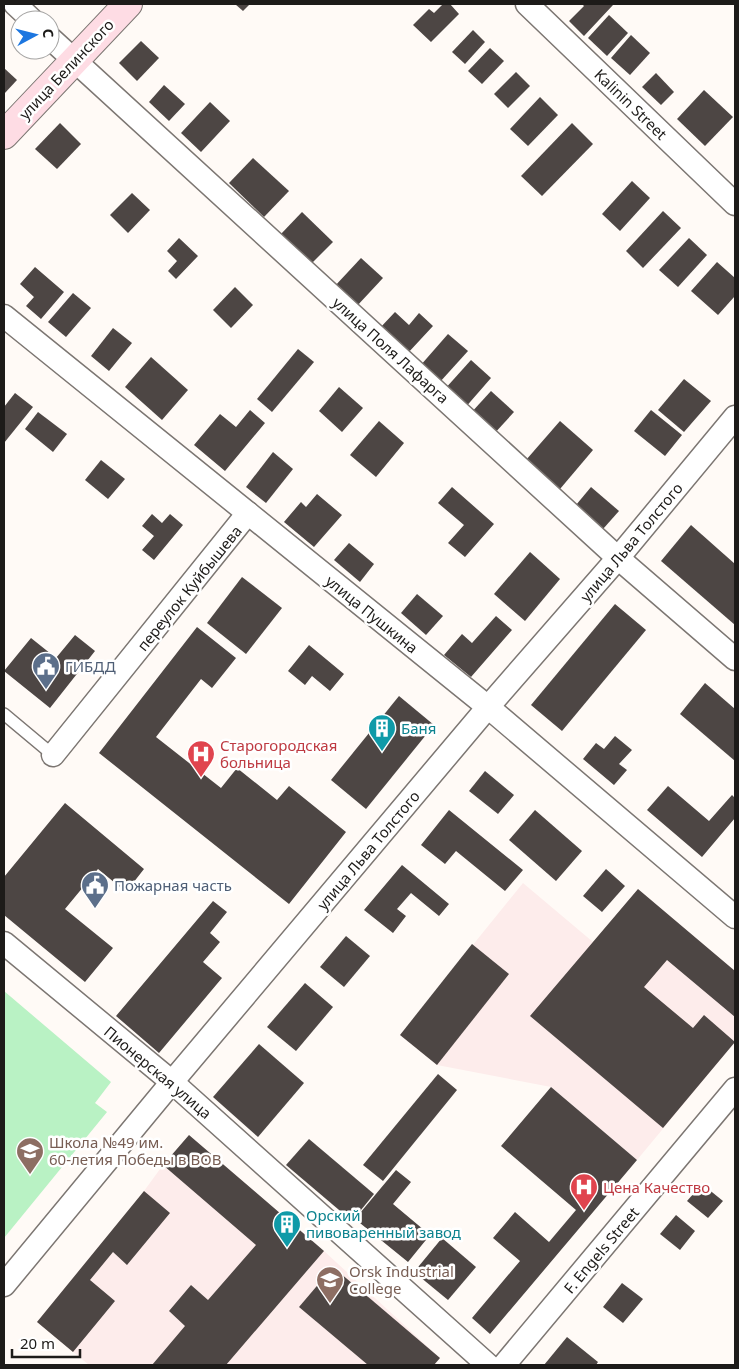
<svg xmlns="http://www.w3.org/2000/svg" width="739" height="1369" font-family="'Noto Sans',sans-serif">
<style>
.industrial{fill:#fdeceb}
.green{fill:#b9f2c4}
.building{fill:#4d4644}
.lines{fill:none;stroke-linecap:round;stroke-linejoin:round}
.lane-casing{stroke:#7c7672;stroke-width:14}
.street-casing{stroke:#7c7672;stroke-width:25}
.secondary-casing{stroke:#7c7672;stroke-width:30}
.lane{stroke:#fff;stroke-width:11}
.street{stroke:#fff;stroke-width:22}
.secondary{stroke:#fedce4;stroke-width:28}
.labels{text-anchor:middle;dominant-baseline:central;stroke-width:5;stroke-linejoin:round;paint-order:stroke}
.street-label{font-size:15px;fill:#1d1b19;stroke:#fff}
.service-label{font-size:15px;fill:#4e5e75;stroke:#fff;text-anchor:start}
.culture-label{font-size:15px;fill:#0d838f;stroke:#fff;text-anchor:start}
.health-label{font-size:15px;fill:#be3a42;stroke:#fff;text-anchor:start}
.education-label{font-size:15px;fill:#785e54;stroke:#fff;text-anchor:start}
</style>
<rect width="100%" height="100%" fill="#fffaf6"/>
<g class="industrial">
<polygon points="523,883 593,942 638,889 735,971 735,1042 637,1160 551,1087 437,1065 400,1035"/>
<polygon points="189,1135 324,1251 440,1358 434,1365 89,1365 37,1322 144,1191 163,1165"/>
</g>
<polygon class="green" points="4,991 111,1082 95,1103 107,1112 4,1238"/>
<g class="building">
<polygon points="235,4 250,4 243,11"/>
<polygon points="443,4 450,4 459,14 431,42 413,25 429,9 434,13"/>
<polygon points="582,4 612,4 613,5 584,36 569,21 584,6"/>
<polygon points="609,15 628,33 607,56 588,38"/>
<polygon points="473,30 485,42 465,64 452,52"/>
<polygon points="631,35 650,53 630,75 611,58"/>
<polygon points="141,41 159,58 137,81 119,63"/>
<polygon points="490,48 504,61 482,84 468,71"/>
<polygon points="4,68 17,80 4,94"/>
<polygon points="516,72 530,86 508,108 494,94"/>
<polygon points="656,73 674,92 661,105 642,87"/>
<polygon points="164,85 185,104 169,121 149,102"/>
<polygon points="704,90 733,117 705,146 677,119"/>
<polygon points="540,97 558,115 528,146 510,129"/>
<polygon points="210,102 230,121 201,152 181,133"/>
<polygon points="60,123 81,144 57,169 35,149"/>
<polygon points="572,123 593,144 542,196 521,176"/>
<polygon points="253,158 289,191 264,217 229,183"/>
<polygon points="632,181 650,198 620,231 602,214"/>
<polygon points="132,193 150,210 128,233 110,215"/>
<polygon points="663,211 681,228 643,268 626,251"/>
<polygon points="302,212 333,242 311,264 280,235"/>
<polygon points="179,238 198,256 176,279 168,271 177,261 167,251"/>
<polygon points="689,238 707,255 678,287 659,270"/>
<polygon points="361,258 383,278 356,307 334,287"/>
<polygon points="717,262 735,278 735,296 718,315 691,291"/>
<polygon points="35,267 64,292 41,319 26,306 34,297 20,284"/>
<polygon points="235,287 253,305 231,328 213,310"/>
<polygon points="73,293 91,308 66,337 48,322"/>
<polygon points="395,312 409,325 419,313 433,326 407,354 379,329"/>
<polygon points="113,328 132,343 109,371 91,356"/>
<polygon points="448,334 468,351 439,383 420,366"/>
<polygon points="298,349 314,362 272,412 257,399"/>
<polygon points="151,357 188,390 162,420 125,387"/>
<polygon points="471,360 491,378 464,409 444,390"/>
<polygon points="684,379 711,401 684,432 658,410"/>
<polygon points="339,387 363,408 342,432 319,411"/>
<polygon points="491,391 514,412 493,435 470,414"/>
<polygon points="15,393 33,407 4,443 4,407"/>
<polygon points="250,410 265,423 225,471 194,445 220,414 236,427"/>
<polygon points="651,410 682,435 665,456 634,431"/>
<polygon points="38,412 67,434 53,452 25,429"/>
<polygon points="379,421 404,443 376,477 350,455"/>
<polygon points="560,421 593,450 560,489 526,460"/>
<polygon points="273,452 293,469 266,503 246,487"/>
<polygon points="101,460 125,479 108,499 85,480"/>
<polygon points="452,487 494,524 465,557 448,543 464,525 438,503"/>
<polygon points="591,487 619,511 603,529 576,505"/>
<polygon points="317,494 342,515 314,547 284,522 301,502 306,507"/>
<polygon points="152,514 162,523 170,514 183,525 154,560 142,550 154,536 142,526"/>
<polygon points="691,525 735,564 735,625 661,561"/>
<polygon points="349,543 374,564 360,582 334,560"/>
<polygon points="530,552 560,579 525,621 494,594"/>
<polygon points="242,577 282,608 246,654 207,623"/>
<polygon points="417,594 443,616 426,635 401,613"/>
<polygon points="615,604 646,630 562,731 531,705"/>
<polygon points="496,616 512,630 471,677 444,655 462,634 472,643"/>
<polygon points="197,627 236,658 212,688 201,679 156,737 221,788 237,768 277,800 289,786 346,832 289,904 99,753"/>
<polygon points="75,635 95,651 50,708 4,671 31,638 56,658"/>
<polygon points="309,645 344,674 330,691 312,676 305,685 288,671"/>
<polygon points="705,683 735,709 735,761 680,714"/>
<polygon points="399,696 434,725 366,809 331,780"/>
<polygon points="615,736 632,750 619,764 627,770 614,785 583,759 596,743 604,749"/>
<polygon points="485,771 514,795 498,814 469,791"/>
<polygon points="668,786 709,821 732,795 735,798 735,818 702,857 647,810"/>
<polygon points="65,803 144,869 126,892 98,869 65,909 113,948 85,982 4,915 4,877"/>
<polygon points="449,810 523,870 505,891 456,851 445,864 421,845"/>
<polygon points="535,810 582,851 556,881 509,840"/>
<polygon points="402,865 449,904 439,916 411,893 397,909 406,916 393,933 364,910"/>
<polygon points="606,869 625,886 602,912 583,896"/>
<polygon points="638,889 735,971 735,1017 667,960 644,987 693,1028 704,1015 735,1042 663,1128 530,1016"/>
<polygon points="213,901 227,912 210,933 220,942 203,962 222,978 159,1053 116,1016"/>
<polygon points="346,936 370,956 344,987 320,967"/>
<polygon points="472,944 509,974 437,1065 400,1035"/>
<polygon points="305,983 333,1007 296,1051 267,1027"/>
<polygon points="259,1044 304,1083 258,1137 213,1097"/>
<polygon points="438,1074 457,1090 383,1181 363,1165"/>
<polygon points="551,1087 637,1160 490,1334 472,1318 520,1261 493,1238 515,1212 549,1242 576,1210 501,1146"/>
<polygon points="189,1135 324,1251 226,1365 152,1365 185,1326 169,1311 191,1285 208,1300 256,1245 163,1165"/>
<polygon points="309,1139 374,1194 352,1221 286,1165"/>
<polygon points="396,1170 411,1182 393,1204 430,1235 408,1262 355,1219"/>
<polygon points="702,1184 723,1201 708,1218 687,1201"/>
<polygon points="144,1191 170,1213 127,1265 113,1252 90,1280 115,1301 73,1352 37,1322"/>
<polygon points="676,1215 695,1231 680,1250 660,1234"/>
<polygon points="442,1238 476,1267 448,1300 414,1272"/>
<polygon points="333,1267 440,1358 434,1365 368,1365 299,1307"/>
<polygon points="622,1283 643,1299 623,1323 603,1307"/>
<polygon points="567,1337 598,1362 596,1365 544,1365"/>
</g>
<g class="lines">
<g class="lane-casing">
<polyline id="lane" points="4,714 53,755"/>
</g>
<g class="street-casing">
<g id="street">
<polyline points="15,4 32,20"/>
<polyline points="527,4 735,204"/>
<polyline points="50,38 618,558 735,659"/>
<polyline points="4,316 488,707 735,917"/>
<polyline points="53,755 248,513"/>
<polyline points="4,943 172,1082 488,1365"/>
<polyline points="4,1285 172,1082 488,707 618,558 735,417"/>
<polyline points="504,1365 735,1089"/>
</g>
</g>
<g class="secondary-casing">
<polyline id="secondary" points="4,135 128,4"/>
</g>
<use href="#lane" class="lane"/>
<use href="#street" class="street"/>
<use href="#secondary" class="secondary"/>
</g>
<defs>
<g id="civic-pin" transform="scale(1.4375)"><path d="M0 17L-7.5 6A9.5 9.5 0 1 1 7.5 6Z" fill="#5c6f8a" stroke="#fff"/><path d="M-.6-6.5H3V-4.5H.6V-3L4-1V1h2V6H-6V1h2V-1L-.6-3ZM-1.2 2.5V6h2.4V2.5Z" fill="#fff"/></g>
<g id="building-pin" transform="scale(1.4375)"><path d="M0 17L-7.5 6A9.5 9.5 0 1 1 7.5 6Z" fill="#0f9aa8" stroke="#fff"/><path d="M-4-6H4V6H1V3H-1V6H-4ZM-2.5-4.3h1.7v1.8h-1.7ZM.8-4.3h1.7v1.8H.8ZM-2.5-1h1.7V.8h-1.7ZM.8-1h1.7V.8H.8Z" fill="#fff"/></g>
<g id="hospital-pin" transform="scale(1.4375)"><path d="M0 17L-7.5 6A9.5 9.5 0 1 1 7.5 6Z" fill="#e0444e" stroke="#fff"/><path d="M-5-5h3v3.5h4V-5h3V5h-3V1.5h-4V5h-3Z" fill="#fff"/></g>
<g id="school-pin" transform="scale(1.4375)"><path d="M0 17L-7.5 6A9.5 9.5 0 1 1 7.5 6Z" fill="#8d6e63" stroke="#fff"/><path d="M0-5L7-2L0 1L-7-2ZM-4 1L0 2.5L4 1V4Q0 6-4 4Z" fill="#fff"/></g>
<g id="university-pin" transform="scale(1.4375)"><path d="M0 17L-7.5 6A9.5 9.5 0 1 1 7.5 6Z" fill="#8d6e63" stroke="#fff"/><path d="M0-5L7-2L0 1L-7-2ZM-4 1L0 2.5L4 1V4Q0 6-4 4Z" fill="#fff"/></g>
</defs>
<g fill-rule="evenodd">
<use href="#civic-pin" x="46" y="666"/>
<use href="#building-pin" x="382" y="728"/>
<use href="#hospital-pin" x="201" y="754"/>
<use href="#civic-pin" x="95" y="885"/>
<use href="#school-pin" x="30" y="1151"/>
<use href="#hospital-pin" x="584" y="1187"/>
<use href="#building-pin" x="287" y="1224"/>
<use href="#university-pin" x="330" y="1280"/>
</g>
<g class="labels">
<g class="street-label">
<text transform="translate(66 69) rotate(-47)">улица Белинского</text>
<text transform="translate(631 104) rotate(44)">Kalinin Street</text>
<text transform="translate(391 350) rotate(42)">улица Поля Лафарга</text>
<text transform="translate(631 542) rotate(-50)">улица Льва Толстого</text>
<text transform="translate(189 588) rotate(-51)">переулок Куйбышева</text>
<text transform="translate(372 614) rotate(39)">улица Пушкина</text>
<text transform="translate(368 850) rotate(-50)">улица Льва Толстого</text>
<text transform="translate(158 1072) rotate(40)">Пионерская улица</text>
<text transform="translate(601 1250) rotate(-50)">F. Engels Street</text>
</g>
<g class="service-label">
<text x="65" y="666">ГИБДД</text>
<text x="114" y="885">Пожарная часть</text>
</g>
<g class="culture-label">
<text x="401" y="728">Баня</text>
<text x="306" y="1215">Орский<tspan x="306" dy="17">пивоваренный завод</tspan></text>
</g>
<g class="health-label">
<text x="220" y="745">Старогородская<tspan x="220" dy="17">больница</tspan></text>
<text x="603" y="1187">Цена Качество</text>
</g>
<g class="education-label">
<text x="49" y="1142">Школа №49 им.<tspan x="49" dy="17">60-летия Победы в ВОВ</tspan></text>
<text x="349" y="1271">Orsk Industrial<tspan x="349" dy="17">College</tspan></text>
</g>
</g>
<rect width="739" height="1369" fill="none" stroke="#1d1b19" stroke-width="10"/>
<g transform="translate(35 35) rotate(83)"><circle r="24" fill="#ffffff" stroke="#a5a4a3"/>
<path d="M0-4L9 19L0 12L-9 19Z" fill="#1c76e0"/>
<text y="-8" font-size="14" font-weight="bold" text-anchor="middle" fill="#1d1b19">С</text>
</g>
<path d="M12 1349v8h68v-8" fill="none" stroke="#1d1b19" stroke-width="2.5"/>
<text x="20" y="1349" font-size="15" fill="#1d1b19" stroke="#ffffff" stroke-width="4" paint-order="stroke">20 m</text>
</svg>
